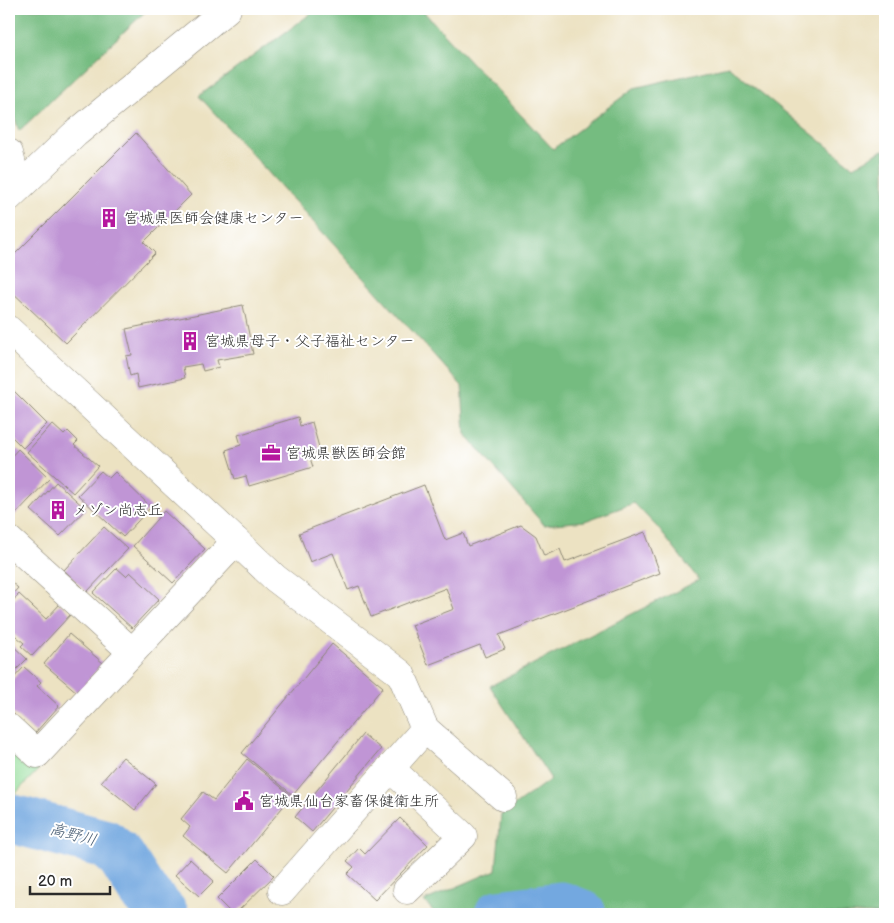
<svg xmlns="http://www.w3.org/2000/svg" width="894" height="923" font-family="'Balsamiq Sans','Klee One',sans-serif">
<style>
.green{fill:#91dc98;stroke:#5e8462}
.forest{fill:#74bc80;stroke:#507456}
.lines{fill:none;stroke-linecap:round;stroke-linejoin:round}
.river{stroke:#73a8e0;stroke-width:49}
.building{fill:#c095d5}
.minor-casing{stroke:#8c8676;stroke-width:29}
.minor{stroke:#fff;stroke-width:28}
.labels{text-anchor:middle;dominant-baseline:central;stroke-width:4;stroke-linejoin:round;paint-order:stroke}
.poi-label{font-size:15px;fill:#2b2b2b;stroke:#fff;text-anchor:start}
.water-label{font-size:16px;font-style:italic;fill:#485d73;stroke:#fff}
</style>
<rect width="100%" height="100%" fill="#fff"/>
<filter id="ink" filterUnits="userSpaceOnUse"><feTurbulence type="fractalNoise" baseFrequency=".02" numOctaves="2"/><feDisplacementMap in="SourceGraphic" scale="10" xChannelSelector="R" yChannelSelector="G"/><feConvolveMatrix kernelMatrix="1 2 1 2 8 2 1 2 1" color-interpolation-filters="sRGB"/></filter>
<filter id="wash" filterUnits="userSpaceOnUse"><feTurbulence type="fractalNoise" baseFrequency=".0096" numOctaves="4" result="noise"/><feDisplacementMap in="SourceGraphic" scale="20" xChannelSelector="R" yChannelSelector="G"/><feGaussianBlur stdDeviation="1.12" result="paint"/><feColorMatrix in="noise" values="0 0 0 0 0 0 0 0 0 0 0 0 0 0 0 0 0 1.4 0 .05"/><feComposite in="paint" operator="in"/></filter>
<g filter="url(#wash)">
<rect width="100%" height="100%" fill="#ece2c2"/>
<polygon class="green" points="9,747 39,769 11,798 9,798"/>
<g class="forest">
<polygon points="9,9 148,9 19,131 9,99"/>
<polygon points="317,9 421,9 553,149 634,88 728,66 853,167 885,149 885,914 600,914 559,899 510,902 480,914 436,914 424,901 496,870 501,815 551,779 490,686 699,580 658,528 634,503 585,521 544,525 465,434 462,386 199,96"/>
</g>
<g class="lines">
<g class="river">
<polyline points="9,818 106,844 121,857 141,889 164,914"/>
<polyline points="499,914 561,906 582,914"/>
</g>
</g>
<g id="blocks">
<g class="building">
<polygon points="136,133 191,195 144,242 155,253 66,343 9,289 9,260"/>
<polygon points="243,305 253,354 217,360 219,367 203,371 201,364 183,367 185,378 138,388 136,374 130,376 126,356 132,355 126,329"/>
<polygon points="12,389 47,424 23,448 9,434 9,392"/>
<polygon points="298,417 300,426 312,422 320,451 309,455 313,467 249,486 246,476 235,479 226,450 241,445 238,435"/>
<polygon points="52,424 64,435 68,431 78,441 74,445 98,466 73,493 27,452"/>
<polygon points="18,449 49,479 12,518 9,516 9,459"/>
<polygon points="101,471 109,478 115,472 151,507 123,537 78,495"/>
<polygon points="56,482 86,509 60,536 31,510"/>
<polygon points="424,485 445,540 463,533 468,546 521,525 536,536 544,556 560,549 565,562 645,532 660,573 499,635 505,649 485,657 480,645 428,665 412,625 454,609 446,588 371,617 359,586 348,590 333,553 310,562 299,533"/>
<polygon points="164,511 205,549 173,583 133,546"/>
<polygon points="104,527 128,549 87,592 64,570"/>
<polygon points="117,568 126,576 130,572 159,599 132,628 93,593"/>
<polygon points="9,580 18,588 9,598"/>
<polygon points="19,594 46,619 60,604 71,614 32,656 21,646 24,643 9,630 9,605"/>
<polygon points="69,634 103,663 78,693 44,664"/>
<polygon points="9,642 27,659 9,677"/>
<polygon points="332,644 383,687 293,795 242,753"/>
<polygon points="24,667 41,682 37,686 59,706 35,733 9,710 9,683"/>
<polygon points="363,734 381,749 312,832 295,817"/>
<polygon points="123,757 156,784 135,810 101,782"/>
<polygon points="247,759 292,796 228,873 183,836 190,827 181,819 203,792 214,800"/>
<polygon points="400,818 428,845 375,900 347,874 354,867 347,861 359,848 365,854"/>
<polygon points="190,859 214,881 199,896 175,875"/>
<polygon points="257,859 274,876 235,914 232,914 217,899"/>
</g>
</g>
</g>
<g filter="url(#ink)">
<use href="#blocks" fill-opacity="0" stroke="#8c8676" stroke-width="1"/>
<g class="lines">
<g class="minor-casing">
<g id="minor">
<polyline points="9,153 18,188"/>
<polyline points="9,197 75,134 227,9"/>
<polyline points="9,330 236,541 37,754 9,728"/>
<polyline points="9,540 131,651"/>
<polyline points="236,541 275,578 401,674 425,729 282,891"/>
<polyline points="425,729 503,797"/>
<polyline points="390,768 463,836 407,890"/>
</g>
</g>
<use href="#minor" class="minor"/>
</g>
</g>
<defs>
<g id="building-bare" transform="scale(1.5)"><path d="M-4-6H4V6H1V3H-1V6H-4ZM-2.5-4.3h1.7v1.8h-1.7ZM.8-4.3h1.7v1.8H.8ZM-2.5-1h1.7V.8h-1.7ZM.8-1h1.7V.8H.8Z" fill="#b5179e" stroke="#fff" stroke-width="2.5" paint-order="stroke"/></g>
<g id="office-bare" transform="scale(1.5)"><path d="M-6-3h4V-5.5h4V-3h4V5H-6ZM-1-4.5V-3h2v-1.5ZM-6 0V1H6V0Z" fill="#b5179e" stroke="#fff" stroke-width="2.5" paint-order="stroke"/></g>
<g id="civic-bare" transform="scale(1.5)"><path d="M-.6-6.5H3V-4.5H.6V-3L4-1V1h2V6H-6V1h2V-1L-.6-3ZM-1.2 2.5V6h2.4V2.5Z" fill="#b5179e" stroke="#fff" stroke-width="2.5" paint-order="stroke"/></g>
</defs>
<g fill-rule="evenodd">
<use href="#building-bare" x="109" y="218"/>
<use href="#building-bare" x="190" y="341"/>
<use href="#office-bare" x="271" y="453"/>
<use href="#building-bare" x="58" y="510"/>
<use href="#civic-bare" x="244" y="801"/>
</g>
<g class="labels">
<g class="poi-label">
<text x="124" y="218">宮城県医師会健康センター</text>
<text x="205" y="341">宮城県母子・父子福祉センター</text>
<text x="286" y="453">宮城県獣医師会館</text>
<text x="73" y="510">メゾン尚志丘</text>
<text x="259" y="801">宮城県仙台家畜保健衛生所</text>
</g>
<g class="water-label">
<text transform="translate(73 835) rotate(15)">高野川</text>
</g>
</g>
<rect width="894" height="923" fill="none" stroke="#fff" stroke-width="30"/>
<path d="M30 886v8h80v-8" fill="none" stroke="#2b2b2b" stroke-width="2.5"/>
<text x="38" y="886" font-size="15" fill="#2b2b2b" stroke="#ffffff" stroke-width="4" paint-order="stroke">20 m</text>
</svg>
